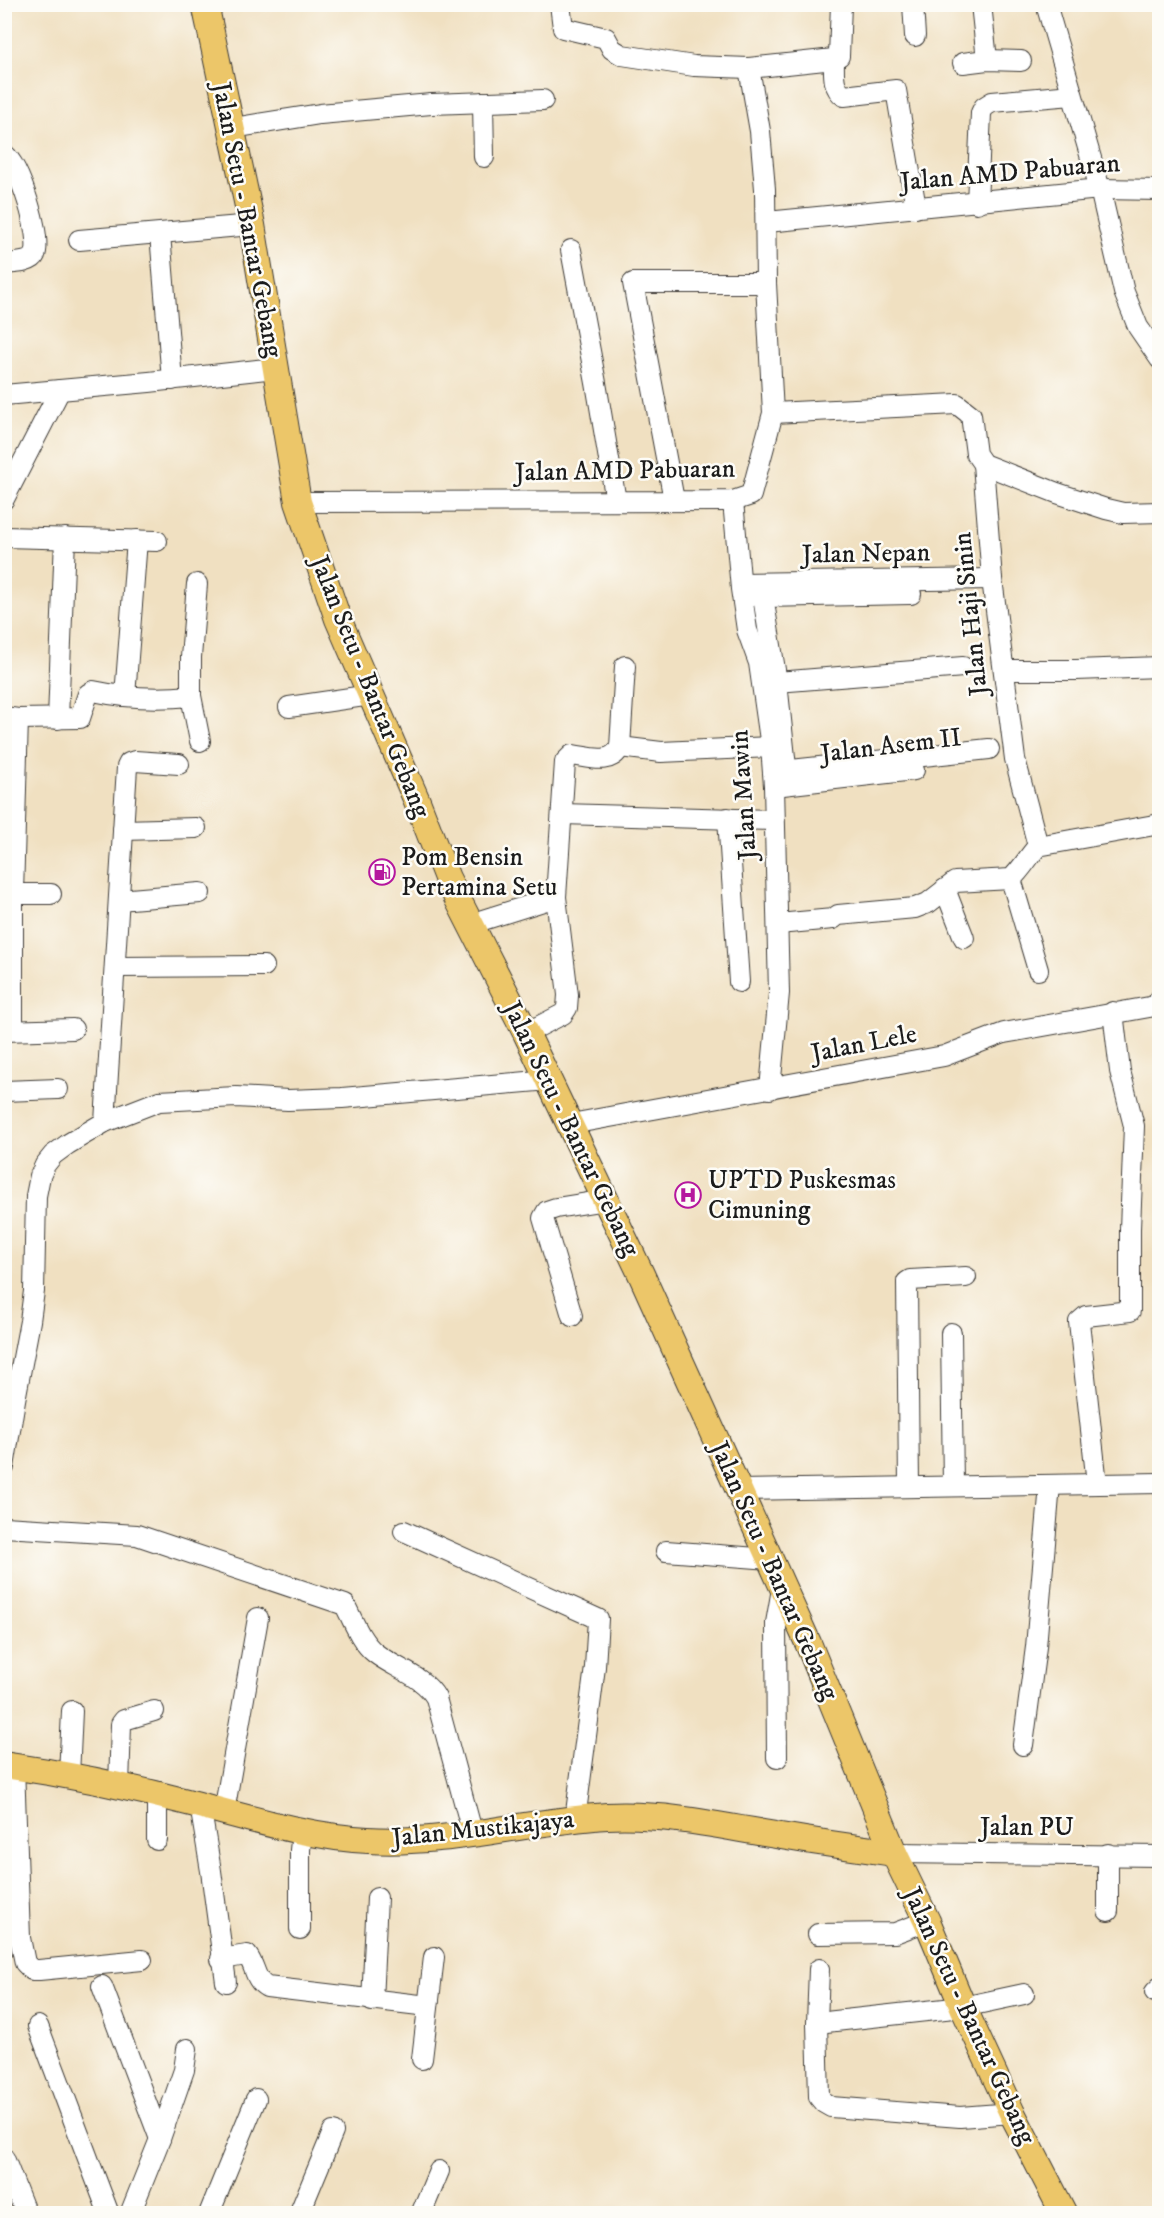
<svg xmlns="http://www.w3.org/2000/svg" width="1164" height="2218" font-family="'IM FELL DW Pica',serif">
<style>
.lines{fill:none;stroke-linecap:round;stroke-linejoin:round}
.minor-casing{stroke:#3c3935;stroke-width:22}
.major-casing{stroke:#3c3935;stroke-width:28}
.minor{stroke:#fff;stroke-width:20}
.major{stroke:#ecc669;stroke-width:26}
.labels{text-anchor:middle;dominant-baseline:central;stroke-width:5;stroke-linejoin:round;paint-order:stroke}
.street-label{font-size:26px;fill:#1c1c1c;stroke:#fdfcf7}
.poi-label{font-size:26px;fill:#1c1c1c;stroke:#fdfcf7;text-anchor:start}
</style>
<rect width="100%" height="100%" fill="#fdfcf7"/>
<filter id="ink" filterUnits="userSpaceOnUse"><feTurbulence type="fractalNoise" baseFrequency=".0167" numOctaves="2"/><feDisplacementMap in="SourceGraphic" scale="12" xChannelSelector="R" yChannelSelector="G"/><feConvolveMatrix kernelMatrix="1 2 1 2 8 2 1 2 1" color-interpolation-filters="sRGB"/></filter>
<filter id="wash" filterUnits="userSpaceOnUse"><feTurbulence type="fractalNoise" baseFrequency=".008" numOctaves="4" result="noise"/><feDisplacementMap in="SourceGraphic" scale="24" xChannelSelector="R" yChannelSelector="G"/><feGaussianBlur stdDeviation="1.35" result="paint"/><feColorMatrix in="noise" values="0 0 0 0 0 0 0 0 0 0 0 0 0 0 0 0 0 1.4 0 .05"/><feComposite in="paint" operator="in"/></filter>
<g filter="url(#wash)">
<rect width="100%" height="100%" fill="#f0e0c1"/>
</g>
<g filter="url(#ink)">
<g class="lines">
<g class="minor-casing">
<g id="minor">
<path d="M560 4 563 28 606 38 612 49 622 55 694 66 749 68 834 59C834 72 832 88 844 96L896 90 916 208"/>
<polyline points="913,4 915,36"/>
<polyline points="981,4 987,60"/>
<polyline points="1046,4 1100,189 1124,292 1138,327 1160,359"/>
<polyline points="834,59 839,56 841,4"/>
<polyline points="963,63 987,60 1021,61"/>
<polyline points="483,102 484,157"/>
<polyline points="233,128 320,114 431,104 543,100"/>
<path d="M4 154C20 166 42 237 35 255 32 263 12 263 4 264"/>
<polyline points="977,203 981,113 984,107 992,102 1072,95"/>
<polyline points="767,222 1100,189 1160,190"/>
<polyline points="160,234 172,380"/>
<polyline points="79,240 252,225"/>
<polyline points="571,250 596,383 616,501"/>
<polyline points="4,395 149,382 275,368"/>
<polyline points="773,413 957,404 971,415 976,454 983,464 1057,493 1106,509 1123,513 1160,512"/>
<polyline points="983,464 992,579 1015,759 1038,846"/>
<polyline points="4,499 60,390"/>
<polyline points="674,500 633,283 766,283"/>
<polyline points="733,501 741,589 747,630 759,663 771,747 774,786 779,993 770,1089"/>
<polyline points="298,502 733,501 751,495 773,413 766,283 765,189 760,131 749,68"/>
<polyline points="4,537 157,541"/>
<polyline points="741,583 992,579"/>
<polyline points="197,584 191,657 191,696 200,741"/>
<polyline points="751,595 763,597 911,594"/>
<polyline points="763,597 777,682 786,767 791,770 989,749"/>
<polyline points="1004,670 1076,670 1160,667"/>
<polyline points="777,682 963,667"/>
<polyline points="125,696 137,540"/>
<polyline points="289,707 371,695"/>
<polyline points="4,717 18,719 13,894 51,894"/>
<path d="M18 719 80 718 88 694 93 691C125 698 159 699 191 696"/>
<polyline points="58,719 65,538"/>
<polyline points="620,747 661,752 771,747"/>
<polyline points="774,786 914,770"/>
<polyline points="562,814 774,820"/>
<polyline points="728,818 739,982"/>
<polyline points="123,830 196,828"/>
<polyline points="1038,846 1160,824"/>
<polyline points="1011,879 1038,970"/>
<polyline points="945,889 964,938"/>
<polyline points="13,894 13,1030"/>
<polyline points="119,900 200,893"/>
<path d="M470 924 556 897 565 762 572 755C589 757 611 766 620 747L625 666"/>
<path d="M778 924 833 919 838 915 915 908 928 903 955 882 1011 879C1022 869 1028 857 1038 846"/>
<polyline points="116,967 264,966"/>
<polyline points="4,1031 73,1029"/>
<polyline points="526,1033 563,1014 567,1008 568,995 556,897"/>
<polyline points="4,1091 58,1089"/>
<polyline points="105,1122 127,767 129,763 135,761 179,764"/>
<polyline points="571,1124 944,1056 1004,1033 1155,1006 1160,999"/>
<polyline points="572,1316 543,1218 547,1211 556,1208 606,1200"/>
<polyline points="951,1333 953,1486"/>
<polyline points="4,1467 15,1400 30,1321 34,1291 36,1196 40,1176 45,1165 53,1155 68,1144 105,1122 159,1101 236,1097 288,1100 342,1098 549,1080"/>
<polyline points="1097,1484 1079,1322 1086,1316 1130,1311 1130,1229 1134,1126 1120,1071 1113,1012"/>
<polyline points="909,1487 907,1282 910,1280 966,1277"/>
<polyline points="738,1490 1160,1483"/>
<path d="M4 1527 137 1535 345 1605C353 1621 361 1642 375 1653 394 1668 424 1676 436 1698L473 1835"/>
<polyline points="404,1531 598,1619 595,1667 575,1820"/>
<polyline points="666,1551 770,1559"/>
<polyline points="1023,1745 1036,1647 1050,1485"/>
<polyline points="777,1758 776,1623 782,1589"/>
<polyline points="14,1766 20,1938 25,1963 32,1970 39,1970 142,1960"/>
<polyline points="69,1776 72,1711"/>
<polyline points="119,1786 121,1724 124,1720 154,1711"/>
<polyline points="157,1794 157,1840"/>
<polyline points="200,1805 211,1871 226,1982"/>
<polyline points="224,1812 258,1618"/>
<polyline points="894,1853 1160,1856"/>
<polyline points="1108,1854 1108,1911"/>
<polyline points="300,1929 300,1850 302,1832"/>
<polyline points="818,1934 895,1933 927,1921"/>
<path d="M221 1959 247 1955C256 1966 254 1980 267 1987L428 2006"/>
<polyline points="819,1969 817,2023 819,2097 824,2103 831,2107 960,2117 1012,2113"/>
<polyline points="102,1986 160,2139"/>
<polyline points="1155,1992 1160,1987"/>
<polyline points="372,2001 377,1898"/>
<polyline points="817,2023 963,2007 1024,1994"/>
<polyline points="38,2026 109,2214"/>
<polyline points="422,2059 434,1957"/>
<polyline points="4,2158 26,2214"/>
<polyline points="130,2214 160,2139 184,2070 187,2049"/>
<polyline points="209,2214 256,2099"/>
<polyline points="299,2214 333,2132"/>
<polyline points="421,2214 439,2171"/>
</g>
</g>
<g class="major-casing">
<g id="major">
<polyline points="205,4 252,225 298,502 338,619 417,801 447,878 526,1033 641,1274 808,1643 894,1853 927,1921 963,2007 1012,2113 1064,2214"/>
<path d="M4 1765C67 1774 130 1787 191 1803 249 1818 308 1837 368 1840 449 1845 527 1821 607 1816 668 1813 727 1827 787 1837 822 1843 858 1848 894 1853"/>
</g>
</g>
<use href="#minor" class="minor"/>
<use href="#major" class="major"/>
</g>
</g>
<defs>
<g id="fuel-ring" transform="scale(1.35)"><circle r="9.5" fill="#fdfcf7" stroke="#b5179e" stroke-width="1.5"/><path d="M-5.5-6h7V0h2V4h1.3V-2.5L3-4.5l.8-.8L6-3V5H2.5V1h-1V6h-7ZM-4.2-4.7v3.2H.2V-4.7Z" fill="#b5179e"/></g>
<g id="hospital-ring" transform="scale(1.35)"><circle r="9.5" fill="#fdfcf7" stroke="#b5179e" stroke-width="1.5"/><path d="M-5-5h3v3.5h4V-5h3V5h-3V1.5h-4V5h-3Z" fill="#b5179e"/></g>
</defs>
<g fill-rule="evenodd">
<use href="#fuel-ring" x="382" y="872"/>
<use href="#hospital-ring" x="688" y="1195"/>
</g>
<g class="labels">
<g class="street-label">
<text transform="translate(1010 173) rotate(-5)">Jalan AMD Pabuaran</text>
<text transform="translate(247 220) rotate(79)">Jalan Setu - Bantar Gebang</text>
<text transform="translate(625 471) rotate(-1)">Jalan AMD Pabuaran</text>
<text transform="translate(866 554) rotate(-1)">Jalan Nepan</text>
<text transform="translate(971 614) rotate(-96)">Jalan Haji Sinin</text>
<text transform="translate(370 687) rotate(68)">Jalan Setu - Bantar Gebang</text>
<text transform="translate(891 746) rotate(-7)">Jalan Asem II</text>
<text transform="translate(744 795) rotate(-94)">Jalan Mawin</text>
<text transform="translate(864 1044) rotate(-11)">Jalan Lele</text>
<text transform="translate(571 1129) rotate(64)">Jalan Setu - Bantar Gebang</text>
<text transform="translate(774 1571) rotate(66)">Jalan Setu - Bantar Gebang</text>
<text x="1027" y="1827">Jalan PU</text>
<text transform="translate(483 1829) rotate(-6)">Jalan Mustikajaya</text>
<text transform="translate(969 2016) rotate(65)">Jalan Setu - Bantar Gebang</text>
</g>
<g class="poi-label">
<text x="401" y="857">Pom Bensin<tspan x="401" dy="30">Pertamina Setu</tspan></text>
<text x="708" y="1180">UPTD Puskesmas<tspan x="708" dy="30">Cimuning</tspan></text>
</g>
</g>
<rect width="1164" height="2218" fill="none" stroke="#fdfcf7" stroke-width="24"/>
</svg>
